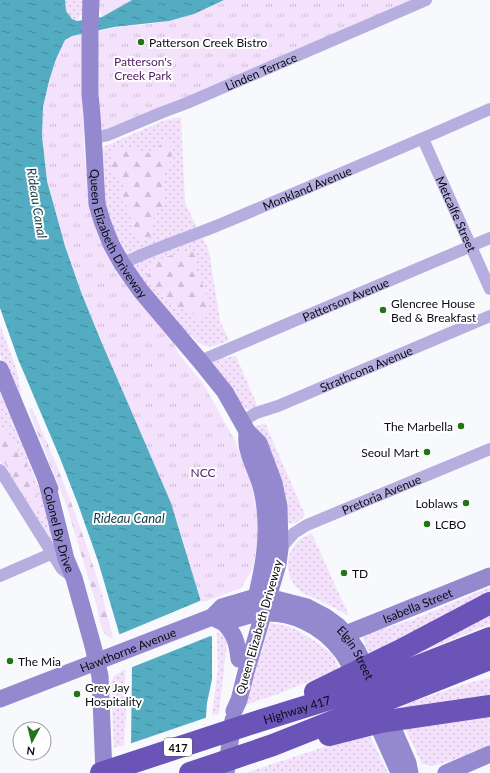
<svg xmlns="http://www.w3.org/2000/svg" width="490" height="773" font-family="Lato,sans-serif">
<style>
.grass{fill:url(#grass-dots)}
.forest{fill:url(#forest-firs)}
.park{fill:url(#park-tufts)}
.water{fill:url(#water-ripples)}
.pier{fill:#f7f9fd}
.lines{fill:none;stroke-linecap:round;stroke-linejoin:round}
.street{stroke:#b5aede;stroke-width:12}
.secondary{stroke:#9489ce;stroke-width:17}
.highway{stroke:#6b54b7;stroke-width:22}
.poi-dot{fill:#24731a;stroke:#fff;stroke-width:1.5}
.labels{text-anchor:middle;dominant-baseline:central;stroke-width:4;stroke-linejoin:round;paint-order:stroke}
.shield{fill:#fff;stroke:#535559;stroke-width:1}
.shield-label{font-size:11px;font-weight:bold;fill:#090c12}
.poi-label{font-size:12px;fill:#090c12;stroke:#fff;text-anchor:start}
.park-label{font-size:12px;fill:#522164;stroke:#fff}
.street-label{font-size:12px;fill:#090c12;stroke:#fff}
.water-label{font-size:13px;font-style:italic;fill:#123b45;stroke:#fff}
</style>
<defs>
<pattern id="grass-dots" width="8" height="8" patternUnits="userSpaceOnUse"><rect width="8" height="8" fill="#f4e1fc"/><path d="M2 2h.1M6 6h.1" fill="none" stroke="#d0c0d7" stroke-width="1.8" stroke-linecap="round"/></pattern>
<pattern id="forest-firs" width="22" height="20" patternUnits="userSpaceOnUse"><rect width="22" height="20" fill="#f4e1fc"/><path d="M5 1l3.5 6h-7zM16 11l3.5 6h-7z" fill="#d0c0d7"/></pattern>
<pattern id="park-tufts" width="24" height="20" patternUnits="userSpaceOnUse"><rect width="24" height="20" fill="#f4e1fc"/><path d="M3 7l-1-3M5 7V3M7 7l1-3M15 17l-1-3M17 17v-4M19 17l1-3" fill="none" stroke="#d0c0d7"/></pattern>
<pattern id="water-ripples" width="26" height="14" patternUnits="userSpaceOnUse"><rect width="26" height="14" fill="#53acc1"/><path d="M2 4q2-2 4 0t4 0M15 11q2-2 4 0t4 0" fill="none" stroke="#438a9b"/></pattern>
</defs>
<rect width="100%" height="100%" fill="#f7f9fd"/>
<g class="grass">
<path d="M65 0H83V12L77 21C67 17 65 10 65 0Z"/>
<polygon points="181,117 185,203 197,227 135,254 129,256 124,255 105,213 100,153 105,146 165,120"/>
<path d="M203 238 209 251 220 321 229 340C216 346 208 351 196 340 193 337 190 334 186 332L132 271 133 263 187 240H196Z"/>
<polygon points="0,325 16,368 19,381 22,401 19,402 0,355"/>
<polygon points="236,356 257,405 251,410 244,408 228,382 213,364 213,362 216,359"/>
<path d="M0 392C13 423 26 454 38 486 46 508 53 529 56 551L40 523 0 461Z"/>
<path d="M265 423 305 515C301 521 292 527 286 521L254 427Z"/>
<path d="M312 534 349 616C341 612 333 607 325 603 318 599 309 597 302 592 289 583 284 565 291 551 295 542 302 536 312 534Z"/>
<polygon points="490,587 490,595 369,654 363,639 363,635 412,620"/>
<polygon points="490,611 490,624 407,658"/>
<polygon points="270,623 287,626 299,631 319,644 334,656 339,669 278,694 242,706 255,657 261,654"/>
<polygon points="218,633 224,636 227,643 219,713 212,716 218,669 217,634"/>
<polygon points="125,669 126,714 124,745 114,748 111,683 114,676"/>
<polygon points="490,678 490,700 409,710 403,705 472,682"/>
<polygon points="490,715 490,745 456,759 433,766 422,764 405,728"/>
<polygon points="369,734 388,773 245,773 321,748"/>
</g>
<g class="forest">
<path d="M166 141 173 149 171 159 164 177 165 200 163 207 154 218 152 235 149 239 139 240 132 231 129 205 123 203 120 197 123 185C113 174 106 162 116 149L131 147 149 153Z"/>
<polygon points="184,251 196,253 197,270 209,302 209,313 204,320 199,320 192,312 168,302 147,277 154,261"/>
<path d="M32 408C57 463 78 518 96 575 103 595 107 616 113 637L111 638C100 633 100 620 98 610L66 504 31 417 29 409Z"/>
<polygon points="0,419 14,444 27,463 29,473 43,515 37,513 0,456"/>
</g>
<g class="park">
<polygon points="99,0 132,0 102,17 99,7"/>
<path d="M224 0H412L169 105 104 130 100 128 98 48 99 31C122 25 146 26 169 21 189 17 207 8 224 0Z"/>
<polygon points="83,34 84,151 91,207 116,269 132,294 172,340 179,354 204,385 234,439 247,470 253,490 258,521 258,541 252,570 241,588 201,603 179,527 81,292 57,220 47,181 42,136 43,107 49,81 56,59 65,40 72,36"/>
</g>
<polygon class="water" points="0,0 65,0 66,11 72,19 77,21 102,17 132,0 224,0 194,14 169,21 114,27 72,36 65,40 56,59 49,81 43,107 42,136 47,181 65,246 81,292 101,341 171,503 212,638 212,679 207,703 202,773 131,745 132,666 119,633 98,561 79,507 60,458 18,359 0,308"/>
<g class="pier">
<polygon points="202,600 213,635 130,668 118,635"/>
<polygon points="208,717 204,773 127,773 129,744"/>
</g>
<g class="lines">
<g class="street">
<path id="s1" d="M93 138 108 135 163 112 187 103 426 0"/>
<path id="s2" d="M423 139 490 289"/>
<path id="s3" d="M122 264C155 247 191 237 226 222 314 185 402 148 490 109"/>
<path id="s4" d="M200 361 490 238"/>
<path id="s5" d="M243 421 256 413 278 406 490 316"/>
<polyline points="0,470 62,569 70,575"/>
<path id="s6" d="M280 549 294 533 307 525 490 449"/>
<polyline points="0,576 53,553"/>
</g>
<g class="secondary">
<path id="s7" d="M91 0 90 32V94L92 115 97 204 102 221 111 244 122 264 140 290 200 361 225 392 247 431 259 443 274 483 279 507 280 549 278 564 246 672 239 700 234 711"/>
<polyline points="0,369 50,489"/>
<path d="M247 431C247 436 246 443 248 449 251 463 259 476 262 490 271 530 264 567 254 606"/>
<path id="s8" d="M46 479 66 559 74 578 93 646 100 676 104 773"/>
<path d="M212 617C215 618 220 622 223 622 228 622 248 615 256 614 289 609 322 625 342 652 349 662 354 673 359 684"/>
<path d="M223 622C235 634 237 642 239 659"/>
<path id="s9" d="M346 634 490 576"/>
<path id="s10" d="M0 699 212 617 222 607 256 597H268L307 607 326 617 337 625 346 634 357 650 371 679"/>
<polyline points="385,710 408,763 410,773"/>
<polyline points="372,712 397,768 401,773"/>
<polyline points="226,773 233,720"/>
<polyline points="446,773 490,754"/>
</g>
<g class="highway">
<polyline points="315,692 399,651 490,603"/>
<polyline points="329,735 380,722 490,706"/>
<path id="s11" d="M101 773 256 722 349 693 490 638"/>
<polyline points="190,773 273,745 490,659"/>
</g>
</g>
<g class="poi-dot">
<circle cx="141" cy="42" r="4"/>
<circle cx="383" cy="310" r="4"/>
<circle cx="461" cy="426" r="4"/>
<circle cx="427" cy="452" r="4"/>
<circle cx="466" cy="503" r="4"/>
<circle cx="427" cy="524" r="4"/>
<circle cx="344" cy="573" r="4"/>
<circle cx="10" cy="661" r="4"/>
<circle cx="77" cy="694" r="4"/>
</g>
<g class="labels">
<rect class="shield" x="164" y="738" width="28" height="18" rx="3"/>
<g class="shield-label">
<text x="178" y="747">417</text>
</g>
<g class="poi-label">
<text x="149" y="42">Patterson Creek Bistro</text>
<text x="391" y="303">Glencree House<tspan x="391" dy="14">Bed &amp; Breakfast</tspan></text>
<text x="453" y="426" text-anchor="end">The Marbella</text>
<text x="419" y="452" text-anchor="end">Seoul Mart</text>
<text x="458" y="503" text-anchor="end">Loblaws</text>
<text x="435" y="524">LCBO</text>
<text x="352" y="573">TD</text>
<text x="18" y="661">The Mia</text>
<text x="85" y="687">Grey Jay<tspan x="85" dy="14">Hospitality</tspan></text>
</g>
<g class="park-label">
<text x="143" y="61">Patterson's<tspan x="143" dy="14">Creek Park</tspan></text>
<text x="203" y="472">NCC</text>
</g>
<g class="street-label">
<text stroke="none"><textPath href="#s1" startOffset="181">Linden Terrace</textPath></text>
<text stroke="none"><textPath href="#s3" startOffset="200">Monkland Avenue</textPath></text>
<text stroke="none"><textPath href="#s2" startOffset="82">Metcalfe Street</textPath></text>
<text stroke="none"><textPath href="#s7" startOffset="239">Queen Elizabeth Driveway</textPath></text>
<text stroke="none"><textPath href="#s4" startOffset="158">Patterson Avenue</textPath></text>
<text stroke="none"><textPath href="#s5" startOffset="134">Strathcona Avenue</textPath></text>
<text stroke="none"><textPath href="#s6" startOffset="117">Pretoria Avenue</textPath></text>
<text stroke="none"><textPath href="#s8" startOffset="52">Colonel By Drive</textPath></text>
<text stroke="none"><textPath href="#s9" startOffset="77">Isabella Street</textPath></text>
<text transform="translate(259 627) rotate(-74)">Queen Elizabeth Driveway</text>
<text stroke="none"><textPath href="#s10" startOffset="137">Hawthorne Avenue</textPath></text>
<text stroke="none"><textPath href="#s10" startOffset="398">Elgin Street</textPath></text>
<text stroke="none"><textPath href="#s11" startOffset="206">Highway 417</textPath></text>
</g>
<g class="water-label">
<text transform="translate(37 203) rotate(81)">Rideau Canal</text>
<text x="129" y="518">Rideau Canal</text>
</g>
</g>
<g transform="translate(32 741) rotate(187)"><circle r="19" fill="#ffffff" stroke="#9d9ea0"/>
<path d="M0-3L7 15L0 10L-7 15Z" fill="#24731a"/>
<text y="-6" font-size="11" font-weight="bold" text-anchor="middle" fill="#090c12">N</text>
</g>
</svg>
